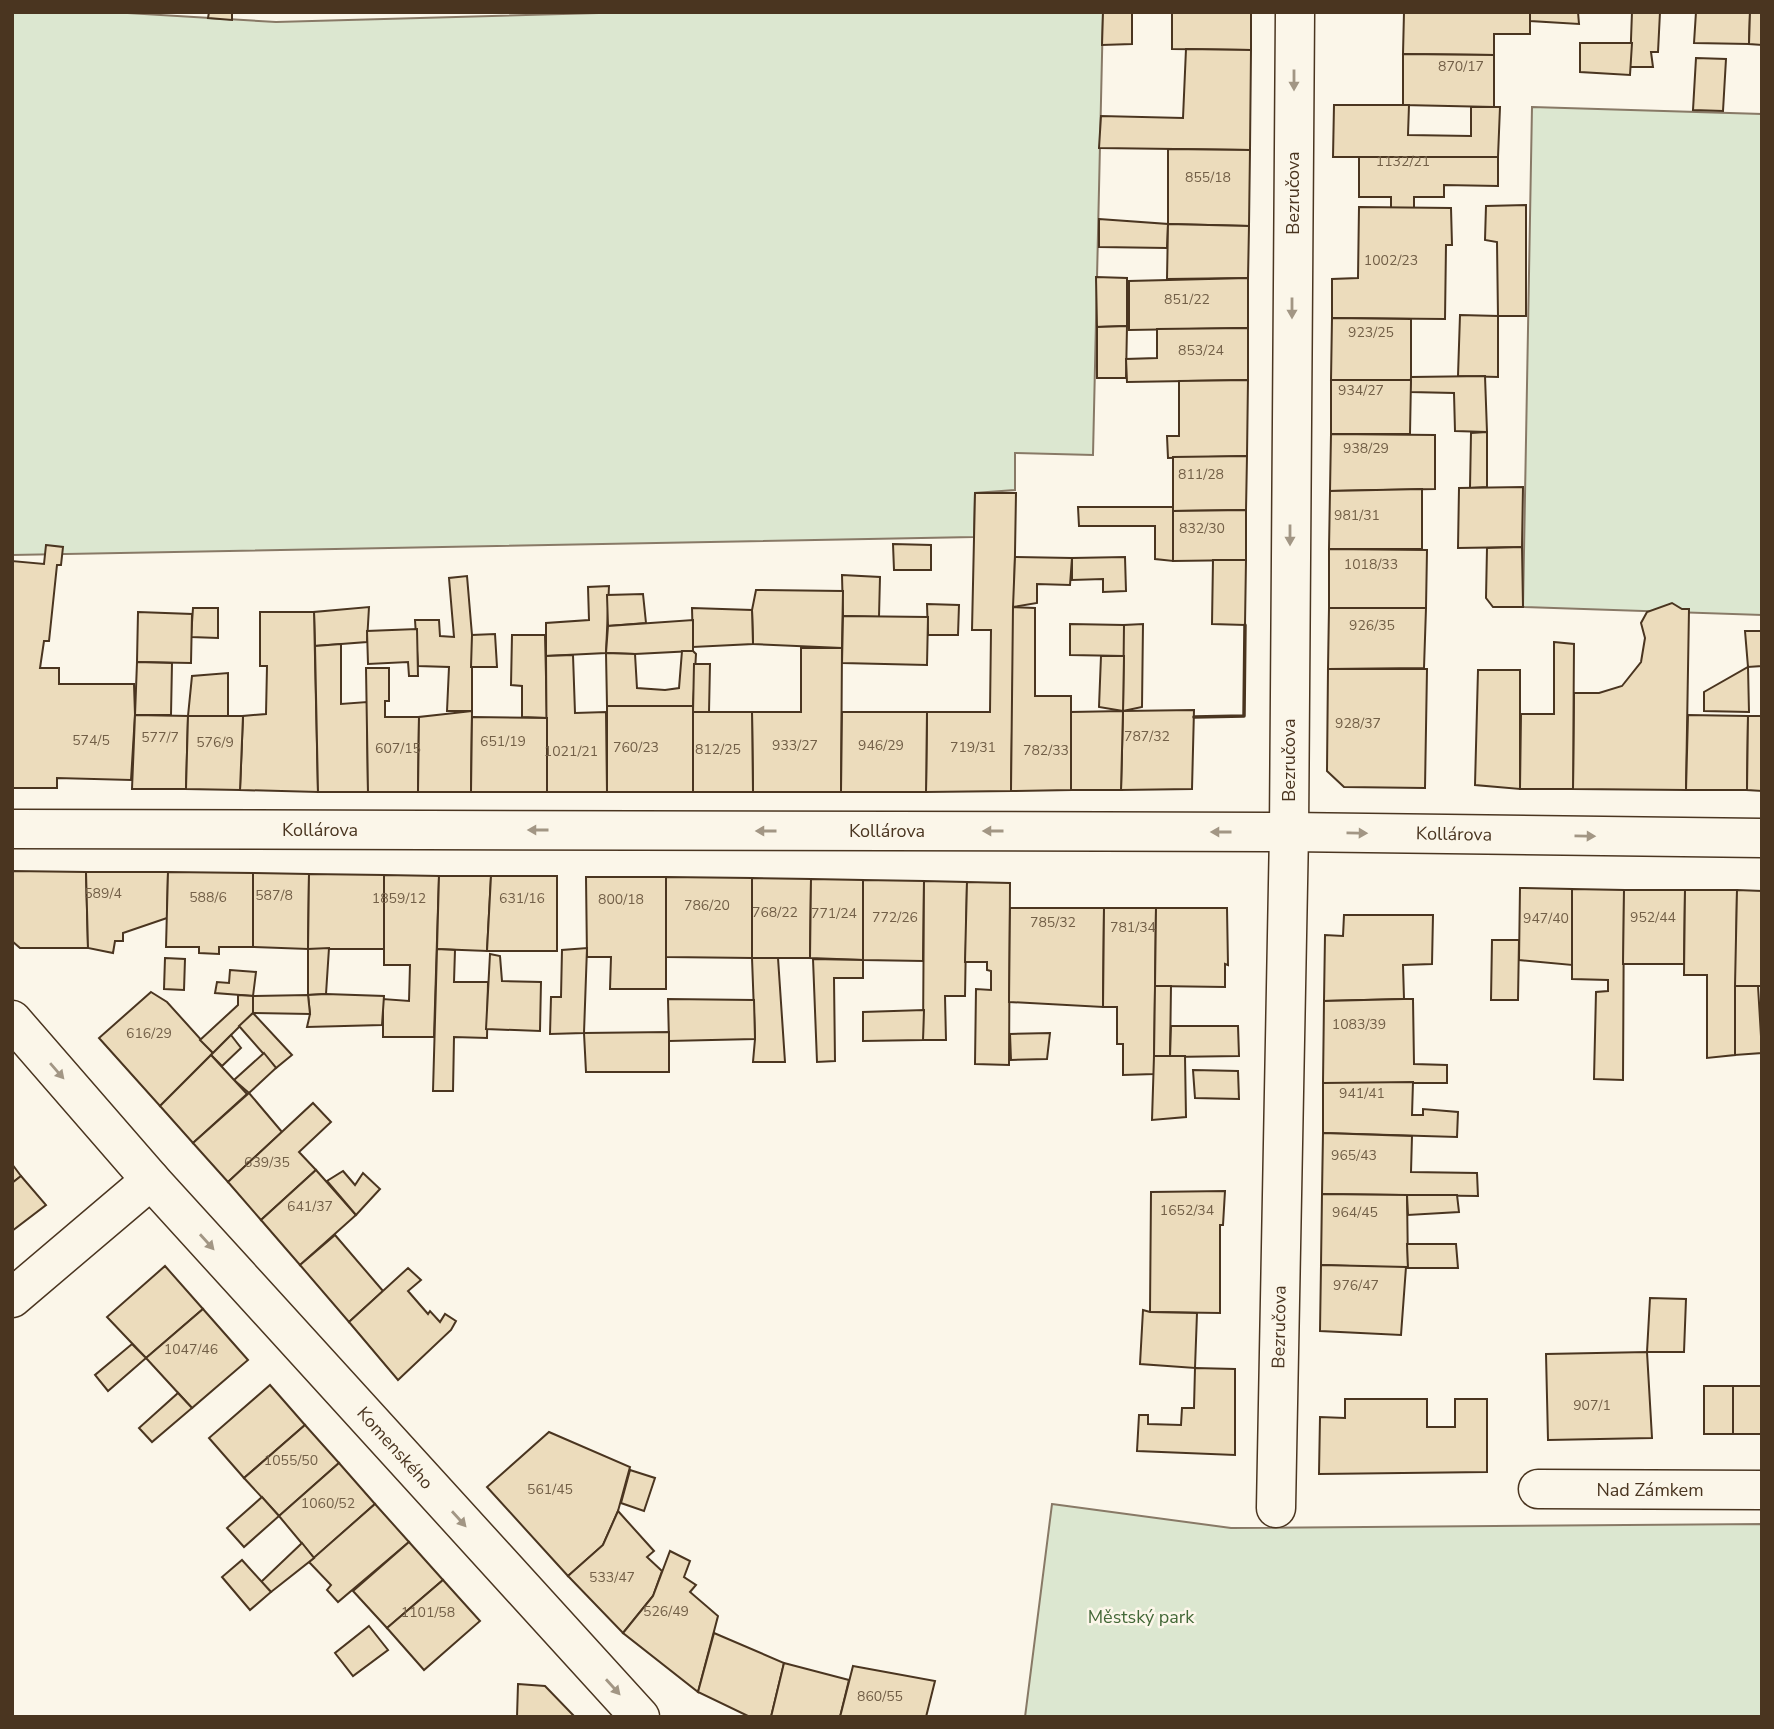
<svg xmlns="http://www.w3.org/2000/svg" width="1774" height="1729" font-family="'Nunito Sans',sans-serif">
<style>
.green{fill:#dce7d0;stroke:#887966;stroke-width:2}
.building{fill:#ecdcbc;stroke:#4a3520;stroke-width:2}
.lines{fill:none;stroke-linecap:round;stroke-linejoin:round}
.minor-casing{stroke:#4a3520;stroke-width:41}
.minor{stroke:#fbf6e9;stroke-width:38}
.wall{stroke:#4a3520;stroke-width:3.5}
.oneway{fill:#a29684}
.labels{text-anchor:middle;dominant-baseline:central;stroke-width:5;stroke-linejoin:round;paint-order:stroke}
.number-label{font-size:14px;fill:#725f47}
.street-label{font-size:18px;fill:#4a3520;stroke:#fbf6e9}
.park-label{font-size:18px;fill:#436837;stroke:#fbf6e9}
</style>
<rect width="100%" height="100%" fill="#fbf6e9"/>
<g class="green">
<polygon points="12,12 111,12 276,22 635,12 1103,12 1093,455 1015,453 1015,490 975,493 974,537 12,555"/>
<polygon points="1532,107 1762,114 1762,615 1523,607"/>
<polygon points="1052,1504 1231,1528 1762,1524 1762,1717 1025,1717"/>
</g>
<g class="building">
<polygon points="209,12 232,12 232,20 208,18"/>
<polygon points="1103,12 1132,12 1132,44 1102,45"/>
<polygon points="1172,12 1251,12 1251,50 1172,49"/>
<polygon points="1404,12 1530,12 1530,34 1494,34 1494,55 1403,54"/>
<polygon points="1530,12 1578,12 1579,24 1530,21"/>
<polygon points="1632,12 1660,12 1658,52 1651,52 1653,67 1630,67"/>
<polygon points="1696,12 1750,12 1749,44 1694,43"/>
<polygon points="1750,12 1762,12 1762,45 1749,44"/>
<polygon points="1580,43 1632,43 1630,75 1580,72"/>
<polygon points="1186,49 1251,50 1250,150 1099,148 1101,116 1183,118"/>
<polygon points="1403,54 1494,55 1494,107 1403,105"/>
<polygon points="1696,58 1726,59 1723,111 1693,110"/>
<polygon points="1334,105 1409,105 1408,135 1471,136 1471,107 1500,107 1498,157 1333,157"/>
<polygon points="1168,149 1250,150 1249,226 1168,224"/>
<polygon points="1359,157 1498,157 1498,186 1444,185 1444,197 1414,197 1414,208 1391,208 1391,197 1359,197"/>
<polygon points="1526,205 1526,316 1498,316 1497,242 1485,240 1486,206"/>
<polygon points="1359,207 1451,208 1452,245 1446,245 1445,319 1332,318 1332,279 1358,278"/>
<polygon points="1099,219 1168,224 1167,248 1099,247"/>
<polygon points="1168,224 1249,226 1248,278 1167,279"/>
<polygon points="1096,277 1127,278 1127,326 1097,327"/>
<polygon points="1248,278 1248,328 1129,330 1129,281"/>
<polygon points="1460,315 1498,316 1498,377 1458,376"/>
<polygon points="1332,318 1411,319 1411,380 1331,380"/>
<polygon points="1127,326 1126,378 1097,378 1097,327"/>
<polygon points="1248,328 1248,380 1127,382 1126,359 1157,358 1157,329"/>
<polygon points="1485,376 1487,432 1455,431 1454,393 1410,392 1411,377"/>
<polygon points="1248,380 1247,456 1168,458 1167,436 1179,436 1179,381"/>
<polygon points="1331,380 1411,380 1410,434 1331,434"/>
<polygon points="1487,432 1487,487 1470,488 1471,433"/>
<polygon points="1331,434 1435,435 1435,489 1330,491"/>
<polygon points="1247,456 1246,510 1173,511 1173,457"/>
<polygon points="1523,487 1522,547 1458,548 1459,488"/>
<polygon points="1422,489 1422,549 1329,549 1330,491"/>
<polygon points="975,493 1016,493 1011,791 926,792 927,712 990,712 991,630 972,630"/>
<polygon points="1078,507 1173,507 1173,561 1155,559 1155,526 1079,526"/>
<polygon points="1246,510 1246,560 1173,561 1173,511"/>
<polygon points="893,544 931,545 931,570 894,570"/>
<polygon points="46,545 63,547 61,565 57,565 49,641 44,641 40,668 59,668 59,684 134,684 135,715 131,780 57,778 57,788 12,788 12,561 44,564"/>
<polygon points="1522,547 1523,607 1493,607 1486,598 1487,548"/>
<polygon points="1329,549 1427,550 1426,608 1329,608"/>
<polygon points="1015,557 1072,558 1070,585 1037,584 1037,603 1013,607"/>
<polygon points="1125,557 1126,591 1103,592 1103,579 1072,580 1072,558"/>
<polygon points="1213,560 1246,560 1245,625 1212,624"/>
<polygon points="842,575 880,577 879,617 843,616"/>
<polygon points="467,576 472,635 472,711 447,711 449,667 418,666 415,620 439,620 440,636 454,637 449,578"/>
<polygon points="609,586 606,653 546,656 546,623 589,620 588,587"/>
<polygon points="756,590 843,591 842,648 753,644 752,610"/>
<polygon points="643,594 646,623 608,626 607,595"/>
<polygon points="1672,603 1682,609 1689,609 1686,790 1573,789 1574,693 1599,693 1622,686 1641,662 1645,638 1641,623 1647,612"/>
<polygon points="927,604 959,605 958,635 928,635"/>
<polygon points="369,607 367,642 315,646 314,612"/>
<polygon points="1013,607 1035,608 1035,696 1071,696 1071,790 1011,791"/>
<polygon points="193,608 218,608 218,638 191,637"/>
<polygon points="692,608 752,610 753,644 693,647"/>
<polygon points="1329,608 1426,608 1424,668 1328,669"/>
<polygon points="138,612 192,614 191,663 137,662"/>
<polygon points="260,612 314,612 318,792 240,790 243,716 266,714 267,666 260,666"/>
<polygon points="843,616 928,617 927,665 842,663"/>
<polygon points="693,620 693,651 635,654 606,653 608,626"/>
<polygon points="1070,624 1124,625 1124,656 1070,655"/>
<polygon points="1143,624 1142,707 1123,711 1124,625"/>
<polygon points="417,629 418,676 409,676 408,662 368,664 367,631"/>
<polygon points="1745,631 1762,631 1762,666 1748,667"/>
<polygon points="495,634 497,667 471,667 472,635"/>
<polygon points="512,635 545,635 547,718 522,717 522,686 511,685"/>
<polygon points="1554,642 1574,644 1573,789 1520,789 1521,714 1554,714"/>
<polygon points="341,644 341,704 367,702 368,792 318,792 315,646"/>
<polygon points="801,648 842,648 841,792 753,792 752,712 801,712"/>
<polygon points="682,651 693,651 696,654 693,706 607,706 606,653 635,654 637,688 665,690 679,688"/>
<polygon points="573,655 575,713 606,712 607,792 547,792 546,656"/>
<polygon points="1101,656 1124,656 1123,711 1099,707"/>
<polygon points="137,662 172,663 171,715 135,715"/>
<polygon points="694,664 710,664 709,712 693,712"/>
<polygon points="1748,667 1749,712 1704,711 1704,692"/>
<polygon points="366,668 389,668 389,701 385,701 385,717 419,717 418,792 368,792"/>
<polygon points="1328,669 1427,669 1425,788 1344,787 1327,771"/>
<polygon points="1478,670 1520,670 1520,789 1475,785"/>
<polygon points="228,673 228,716 188,716 192,676"/>
<rect x="607" y="706" width="86" height="86"/>
<polygon points="1194,710 1192,789 1121,790 1123,711"/>
<polygon points="472,711 471,792 418,792 419,717"/>
<polygon points="1123,711 1121,790 1071,790 1071,712"/>
<polygon points="693,712 752,712 753,792 693,792"/>
<polygon points="842,712 927,712 926,792 841,792"/>
<polygon points="135,715 188,716 186,789 132,789"/>
<polygon points="1688,715 1748,716 1747,790 1686,790"/>
<polygon points="188,716 243,716 240,790 186,789"/>
<polygon points="1748,716 1762,716 1762,791 1747,790"/>
<polygon points="472,717 547,718 547,792 471,792"/>
<polygon points="12,871 86,872 88,948 20,948 12,941"/>
<polygon points="86,872 168,872 167,918 123,933 123,941 115,941 113,953 88,948"/>
<polygon points="168,872 253,873 253,947 219,947 219,954 199,953 199,947 166,947"/>
<polygon points="253,873 309,874 308,949 253,947"/>
<polygon points="309,874 384,875 384,949 308,949"/>
<polygon points="384,875 439,876 434,1037 383,1037 383,999 409,1001 410,965 384,965"/>
<polygon points="439,876 491,876 487,951 437,949"/>
<polygon points="491,876 557,876 557,951 487,951"/>
<polygon points="586,877 666,877 666,989 610,989 611,957 587,957"/>
<polygon points="666,877 752,878 752,958 666,957"/>
<polygon points="752,878 811,879 810,958 752,958"/>
<polygon points="811,879 863,880 863,960 810,958"/>
<polygon points="863,880 924,881 923,961 863,960"/>
<polygon points="924,881 967,882 965,996 945,996 946,1040 923,1040"/>
<polygon points="967,882 1010,883 1009,1065 975,1064 976,989 991,990 991,971 987,970 987,962 965,962"/>
<polygon points="1520,888 1572,889 1572,965 1519,960"/>
<polygon points="1572,889 1624,890 1623,1080 1594,1079 1596,992 1608,991 1608,980 1572,979"/>
<polygon points="1624,890 1685,890 1684,964 1623,964"/>
<polygon points="1685,890 1737,890 1735,1055 1707,1058 1707,975 1684,975"/>
<polygon points="1737,890 1762,891 1762,986 1735,986"/>
<polygon points="1010,908 1104,908 1103,1007 1009,1002"/>
<polygon points="1104,908 1156,908 1154,1074 1123,1075 1123,1044 1117,1044 1117,1007 1103,1007"/>
<polygon points="1156,908 1227,908 1228,965 1225,964 1225,987 1155,986"/>
<polygon points="1344,915 1433,915 1432,964 1403,965 1404,999 1324,1001 1325,935 1343,936"/>
<polygon points="1492,940 1519,940 1518,1000 1491,1000"/>
<polygon points="329,948 326,994 308,995 308,949"/>
<polygon points="587,948 584,1033 550,1034 551,997 561,997 562,950"/>
<polygon points="437,949 455,950 454,982 488,982 487,1038 454,1037 453,1091 433,1091"/>
<polygon points="490,954 500,956 502,981 541,982 540,1031 486,1029"/>
<polygon points="165,958 185,959 184,990 164,989"/>
<polygon points="752,958 778,958 785,1062 753,1062 755,1039"/>
<polygon points="813,959 863,960 863,978 834,978 835,1061 817,1062"/>
<polygon points="230,970 256,972 253,996 215,993 217,982 229,983"/>
<polygon points="1155,986 1171,986 1170,1057 1154,1056"/>
<polygon points="1735,986 1758,986 1762,1053 1735,1055"/>
<polygon points="151,992 167,1002 213,1053 160,1106 99,1038"/>
<polygon points="326,994 384,996 382,1025 307,1027 310,1014 308,995"/>
<polygon points="238,995 253,996 253,1013 213,1053 200,1040 238,1005"/>
<polygon points="308,995 310,1014 253,1013 253,996"/>
<polygon points="668,999 754,1000 755,1039 669,1041"/>
<polygon points="1404,999 1413,999 1414,1064 1447,1065 1447,1083 1323,1083 1324,1001"/>
<polygon points="924,1010 923,1040 863,1041 863,1012"/>
<polygon points="253,1013 292,1055 276,1068 239,1026"/>
<polygon points="1171,1026 1238,1026 1239,1056 1170,1057"/>
<polygon points="669,1032 669,1072 586,1072 584,1033"/>
<polygon points="1050,1033 1047,1059 1011,1060 1010,1034"/>
<polygon points="231,1035 241,1048 222,1066 211,1055"/>
<polygon points="264,1053 276,1068 249,1093 234,1080"/>
<polygon points="211,1055 247,1094 193,1143 160,1106"/>
<polygon points="1154,1056 1185,1056 1186,1117 1152,1120"/>
<polygon points="1193,1070 1238,1071 1239,1099 1195,1098"/>
<polygon points="1413,1082 1412,1115 1423,1115 1423,1109 1458,1112 1457,1137 1323,1133 1323,1083"/>
<polygon points="249,1093 282,1132 228,1182 193,1143"/>
<polygon points="313,1103 331,1122 299,1152 316,1170 261,1220 228,1182"/>
<polygon points="1323,1133 1412,1136 1411,1172 1477,1173 1478,1196 1322,1194"/>
<polygon points="12,1164 21,1176 12,1183"/>
<polygon points="316,1170 356,1215 300,1265 261,1220"/>
<polygon points="343,1171 355,1185 363,1173 380,1189 356,1215 327,1181"/>
<polygon points="21,1176 46,1205 12,1231 12,1183"/>
<polygon points="1225,1191 1223,1225 1220,1225 1220,1313 1150,1312 1151,1192"/>
<polygon points="1322,1194 1407,1195 1408,1268 1321,1265"/>
<polygon points="1407,1195 1457,1195 1459,1212 1408,1215"/>
<polygon points="335,1235 383,1291 349,1322 300,1265"/>
<polygon points="1407,1244 1456,1244 1458,1268 1408,1268"/>
<polygon points="1321,1265 1406,1267 1401,1335 1320,1331"/>
<polygon points="165,1266 203,1309 146,1358 107,1317"/>
<polygon points="408,1268 421,1280 408,1291 428,1314 430,1311 440,1322 445,1314 456,1321 451,1330 398,1380 349,1322"/>
<polygon points="1650,1298 1686,1299 1684,1352 1647,1352"/>
<polygon points="203,1309 248,1360 192,1408 146,1358"/>
<polygon points="1143,1310 1150,1312 1197,1313 1195,1368 1140,1364"/>
<polygon points="132,1344 146,1358 108,1391 95,1375"/>
<polygon points="1647,1352 1652,1438 1548,1440 1546,1354"/>
<polygon points="1195,1368 1235,1369 1235,1455 1137,1451 1139,1415 1148,1415 1148,1424 1181,1425 1182,1408 1194,1408"/>
<polygon points="270,1385 305,1425 244,1478 209,1438"/>
<rect x="1704" y="1386" width="29" height="48"/>
<rect x="1733" y="1386" width="29" height="48"/>
<polygon points="178,1393 192,1408 152,1442 139,1428"/>
<polygon points="1345,1399 1427,1399 1427,1427 1455,1427 1455,1399 1487,1399 1487,1472 1319,1474 1320,1417 1345,1418"/>
<polygon points="305,1425 339,1463 279,1516 244,1478"/>
<polygon points="549,1432 630,1467 618,1511 603,1545 568,1576 487,1487"/>
<polygon points="339,1463 375,1504 314,1558 279,1516"/>
<polygon points="630,1470 655,1478 644,1511 621,1503"/>
<polygon points="262,1497 279,1516 244,1547 227,1528"/>
<polygon points="375,1504 409,1542 338,1602 327,1590 331,1585 309,1562"/>
<polygon points="618,1511 654,1551 647,1557 662,1571 653,1596 623,1633 568,1576 603,1545"/>
<polygon points="409,1542 443,1580 387,1628 353,1591"/>
<polygon points="302,1543 314,1558 271,1592 261,1582"/>
<polygon points="670,1551 690,1561 684,1577 696,1585 690,1592 718,1616 698,1692 623,1633 653,1596"/>
<polygon points="242,1560 271,1592 250,1610 222,1577"/>
<polygon points="443,1580 480,1621 424,1670 387,1628"/>
<polygon points="369,1626 388,1650 353,1676 335,1653"/>
<polygon points="714,1633 784,1663 771,1717 750,1717 698,1692"/>
<polygon points="784,1663 849,1680 840,1717 771,1717"/>
<polygon points="853,1666 935,1681 926,1717 840,1717"/>
<polygon points="518,1684 545,1686 575,1717 517,1717"/>
</g>
<g class="lines">
<g class="minor-casing">
<g id="minor">
<polyline points="12,829 1289,832 1762,838"/>
<polyline points="12,1020 151,1180 640,1717"/>
<polyline points="12,1298 151,1180"/>
<polyline points="1538,1489 1762,1490"/>
<polyline points="1276,1508 1289,832 1295,12"/>
</g>
</g>
<use href="#minor" class="minor"/>
<polyline class="wall" points="1194,717 1244,716 1245,625"/>
</g>
<defs><path id="oneway-solid" d="M-6-.8H1V-3.2L6.5 0L1 3.2V.8H-6Z" transform="scale(1.75)"/></defs>
<g class="oneway">
<use href="#oneway-solid" transform="translate(1294 80) rotate(90)"/>
<use href="#oneway-solid" transform="translate(1292 308) rotate(90)"/>
<use href="#oneway-solid" transform="translate(1290 535) rotate(90)"/>
<use href="#oneway-solid" transform="translate(538 830) rotate(-180)"/>
<use href="#oneway-solid" transform="translate(766 831) rotate(-180)"/>
<use href="#oneway-solid" transform="translate(993 831) rotate(-180)"/>
<use href="#oneway-solid" transform="translate(1221 832) rotate(-180)"/>
<use href="#oneway-solid" transform="translate(1357 833) rotate(1)"/>
<use href="#oneway-solid" transform="translate(1585 836) rotate(1)"/>
<use href="#oneway-solid" transform="translate(57 1071) rotate(49)"/>
<use href="#oneway-solid" transform="translate(207 1242) rotate(48)"/>
<use href="#oneway-solid" transform="translate(459 1519) rotate(48)"/>
<use href="#oneway-solid" transform="translate(613 1687) rotate(48)"/>
</g>
<g class="labels">
<g class="number-label">
<text x="1461" y="66">870/17</text>
<text x="1403" y="161">1132/21</text>
<text x="1208" y="177">855/18</text>
<text x="1391" y="260">1002/23</text>
<text x="1187" y="299">851/22</text>
<text x="1371" y="332">923/25</text>
<text x="1201" y="350">853/24</text>
<text x="1361" y="390">934/27</text>
<text x="1366" y="448">938/29</text>
<text x="1201" y="474">811/28</text>
<text x="1357" y="515">981/31</text>
<text x="1202" y="528">832/30</text>
<text x="1371" y="564">1018/33</text>
<text x="1372" y="625">926/35</text>
<text x="1358" y="723">928/37</text>
<text x="1147" y="736">787/32</text>
<text x="160" y="737">577/7</text>
<text x="91" y="740">574/5</text>
<text x="503" y="741">651/19</text>
<text x="215" y="742">576/9</text>
<text x="795" y="745">933/27</text>
<text x="881" y="745">946/29</text>
<text x="636" y="747">760/23</text>
<text x="973" y="747">719/31</text>
<text x="398" y="748">607/15</text>
<text x="718" y="749">812/25</text>
<text x="1046" y="750">782/33</text>
<text x="571" y="751">1021/21</text>
<text x="103" y="893">589/4</text>
<text x="274" y="895">587/8</text>
<text x="208" y="897">588/6</text>
<text x="399" y="898">1859/12</text>
<text x="522" y="898">631/16</text>
<text x="621" y="899">800/18</text>
<text x="707" y="905">786/20</text>
<text x="775" y="912">768/22</text>
<text x="834" y="913">771/24</text>
<text x="895" y="917">772/26</text>
<text x="1653" y="917">952/44</text>
<text x="1546" y="918">947/40</text>
<text x="1053" y="922">785/32</text>
<text x="1133" y="927">781/34</text>
<text x="1359" y="1024">1083/39</text>
<text x="149" y="1033">616/29</text>
<text x="1362" y="1093">941/41</text>
<text x="1354" y="1155">965/43</text>
<text x="267" y="1162">639/35</text>
<text x="310" y="1206">641/37</text>
<text x="1187" y="1210">1652/34</text>
<text x="1355" y="1212">964/45</text>
<text x="1356" y="1285">976/47</text>
<text x="191" y="1349">1047/46</text>
<text x="1592" y="1405">907/1</text>
<text x="291" y="1460">1055/50</text>
<text x="550" y="1489">561/45</text>
<text x="328" y="1503">1060/52</text>
<text x="612" y="1577">533/47</text>
<text x="666" y="1611">526/49</text>
<text x="428" y="1612">1101/58</text>
<text x="880" y="1696">860/55</text>
</g>
<g class="street-label">
<text transform="translate(1293 193) rotate(-90)">Bezručova</text>
<text transform="translate(1289 760) rotate(-90)">Bezručova</text>
<text x="320" y="830">Kollárova</text>
<text x="887" y="831">Kollárova</text>
<text transform="translate(1454 834) rotate(1)">Kollárova</text>
<text transform="translate(1279 1327) rotate(-89)">Bezručova</text>
<text transform="translate(395 1448) rotate(48)">Komenského</text>
<text x="1650" y="1490">Nad Zámkem</text>
</g>
<g class="park-label">
<text x="1141" y="1617">Městský park</text>
</g>
</g>
<rect width="1774" height="1729" fill="none" stroke="#4a3520" stroke-width="28"/>
</svg>
